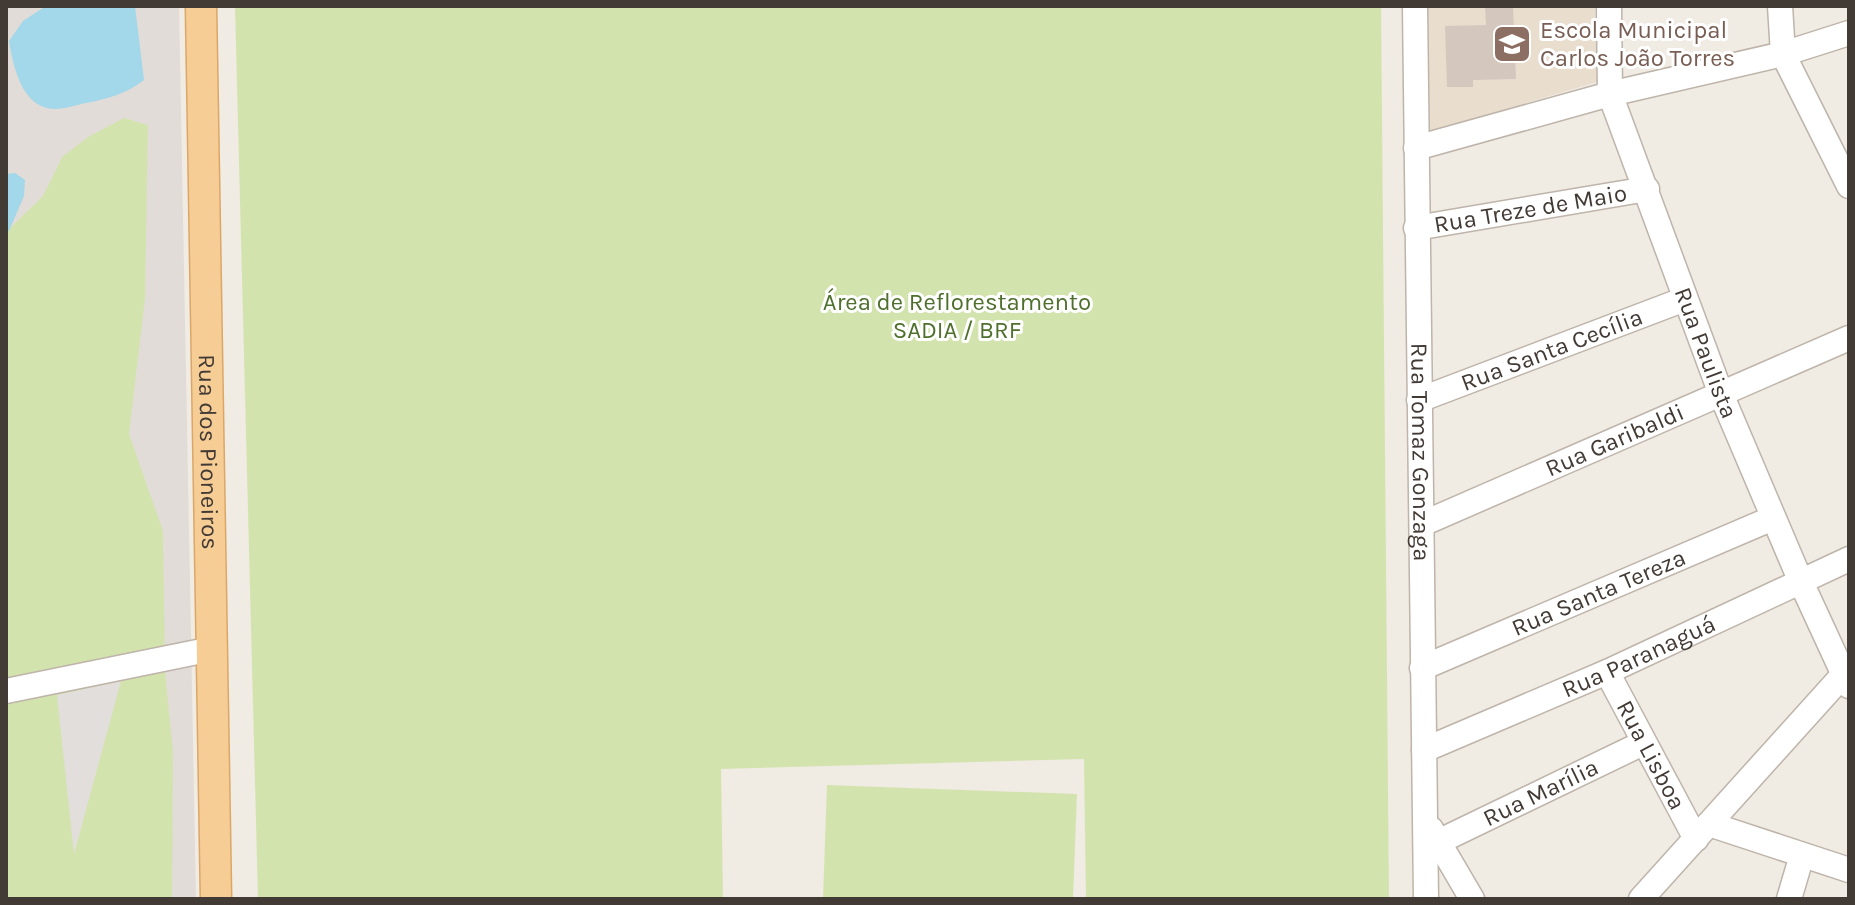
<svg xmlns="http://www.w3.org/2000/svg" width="1855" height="905" font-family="Karla,sans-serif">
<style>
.industrial{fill:#e2dcd8}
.education{fill:#e9ddce}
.green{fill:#d3e3ae}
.parking{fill:#e1dedc}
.water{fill:#a3d7ea}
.building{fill:#d4c7bd}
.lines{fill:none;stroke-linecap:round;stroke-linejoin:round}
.minor-casing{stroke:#beb4aa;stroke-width:27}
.major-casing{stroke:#dba767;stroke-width:33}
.minor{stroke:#fff;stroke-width:24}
.major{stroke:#f7cd96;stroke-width:30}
.labels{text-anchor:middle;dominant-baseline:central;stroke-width:6;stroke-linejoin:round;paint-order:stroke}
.education-label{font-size:24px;fill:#785e54;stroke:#fff;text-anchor:start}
.street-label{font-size:24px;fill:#423a34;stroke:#fff}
.park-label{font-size:24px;fill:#4f6f2c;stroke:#fff}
</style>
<rect width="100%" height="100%" fill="#f0ebe3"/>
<polygon class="industrial" points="6,6 179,6 196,899 6,899"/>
<polygon class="education" points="1426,6 1595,6 1597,82 1428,132"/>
<g class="green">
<polygon points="235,6 1381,6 1389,899 1086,899 1084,759 721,769 723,899 258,899"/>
<polygon points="124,118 148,125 145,299 129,434 163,531 165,671 173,752 172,899 6,899 6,232 43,196 62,157 88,137"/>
<polygon points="827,785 1077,794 1073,899 823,899"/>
</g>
<polygon class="parking" points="121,681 74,854 57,695"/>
<g class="water">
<path d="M46 6H135L144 80C128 93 107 99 86 103 76 105 65 109 55 109 22 109 13 66 9 41L23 21Z"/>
<polygon points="15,173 25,180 24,196 9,231 6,232 6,174"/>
</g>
<polygon class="building" points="1485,6 1513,6 1516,79 1473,80 1473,87 1447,87 1445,26 1486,25"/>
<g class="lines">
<g class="minor-casing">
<g id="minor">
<path id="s1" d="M1415 6 1426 899"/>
<path id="s2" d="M1609 6 1610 94 1721 394 1801 582 1849 686"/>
<polyline points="1780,6 1783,54 1849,186"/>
<polyline points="1416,148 1610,94 1783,54 1849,33"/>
<path id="s3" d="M1416 228 1647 189"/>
<path id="s4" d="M1419 400 1685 299"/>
<path id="s5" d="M1422 524 1849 338"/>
<path id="s6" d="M1422 668 1773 518"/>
<path id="s7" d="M1607 672 1696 839"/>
<polyline points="6,691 212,649"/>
<path id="s8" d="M1424 750 1607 672 1849 559"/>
<polyline points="1709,824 1849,870"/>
<polyline points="1431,829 1472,899"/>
<path id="s9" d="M1438 842 1643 743"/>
<polyline points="1641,899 1843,675"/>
<polyline points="1789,899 1802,855"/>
</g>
</g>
<g class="major-casing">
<g id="major">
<path id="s10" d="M201 6 216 899"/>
</g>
</g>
<use href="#minor" class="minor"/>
<use href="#major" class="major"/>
</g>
<defs>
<g id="school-square" transform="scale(2)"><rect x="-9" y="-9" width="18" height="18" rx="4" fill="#8d6e63" stroke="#fff"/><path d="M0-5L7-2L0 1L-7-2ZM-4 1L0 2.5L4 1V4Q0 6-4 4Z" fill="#fff"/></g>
</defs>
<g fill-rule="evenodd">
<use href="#school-square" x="1512" y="44"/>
</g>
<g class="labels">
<g class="education-label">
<text x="1540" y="30">Escola Municipal<tspan x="1540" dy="28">Carlos João Torres</tspan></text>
</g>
<g class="street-label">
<text stroke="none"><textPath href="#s3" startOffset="116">Rua Treze de Maio</textPath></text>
<text stroke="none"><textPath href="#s4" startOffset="142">Rua Santa Cecília</textPath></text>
<text stroke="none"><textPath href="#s2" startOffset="364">Rua Paulista</textPath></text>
<text stroke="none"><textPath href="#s5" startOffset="210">Rua Garibaldi</textPath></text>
<text stroke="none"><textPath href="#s10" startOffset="446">Rua dos Pioneiros</textPath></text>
<text stroke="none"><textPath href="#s1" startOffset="446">Rua Tomaz Gonzaga</textPath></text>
<text stroke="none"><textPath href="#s6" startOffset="192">Rua Santa Tereza</textPath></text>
<text stroke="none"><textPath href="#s8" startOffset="234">Rua Paranaguá</textPath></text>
<text stroke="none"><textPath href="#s7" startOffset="94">Rua Lisboa</textPath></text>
<text stroke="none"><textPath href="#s9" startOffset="114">Rua Marília</textPath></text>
</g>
<g class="park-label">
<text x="957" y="302">Área de Reflorestamento<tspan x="957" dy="28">SADIA / BRF</tspan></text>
</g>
</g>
<rect width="1855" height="905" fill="none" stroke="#423a34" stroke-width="16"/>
</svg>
